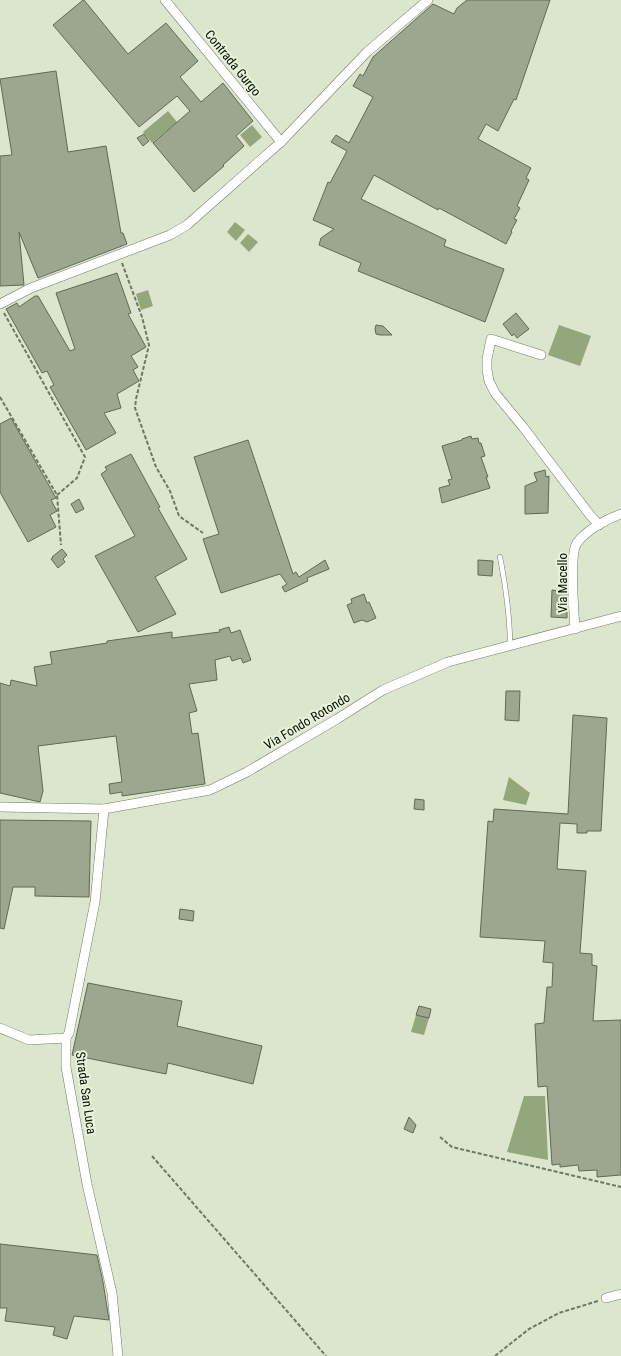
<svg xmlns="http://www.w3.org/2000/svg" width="621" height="1356" font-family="'Roboto Condensed',sans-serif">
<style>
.water{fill:#94a67c}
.building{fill:#9da790;stroke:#606953}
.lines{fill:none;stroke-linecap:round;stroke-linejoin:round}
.service-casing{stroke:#727c65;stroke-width:5.5}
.minor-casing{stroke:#727c65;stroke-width:10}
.path{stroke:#6f7666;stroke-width:2;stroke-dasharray:4 2;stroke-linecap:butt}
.service{stroke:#fff;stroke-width:4.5}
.minor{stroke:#fff;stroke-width:9}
.labels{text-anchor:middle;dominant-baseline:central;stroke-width:4;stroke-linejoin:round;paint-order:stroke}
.street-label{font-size:13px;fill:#0a0d06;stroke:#e8f3da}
</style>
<rect width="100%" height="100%" fill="#dbe6cd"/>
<g class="water">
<polygon points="168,111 177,122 152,143 143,132"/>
<polygon points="252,125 262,137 250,147 240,135"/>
<polygon points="235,222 245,230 236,241 227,232"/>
<polygon points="248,234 258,242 249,252 240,243"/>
<polygon points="148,290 153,306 141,310 136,294"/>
<polygon points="559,325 591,336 580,366 548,355"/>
<polygon points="509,777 530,793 526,805 503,800"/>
<polygon points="416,1015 429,1018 424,1035 411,1032"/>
<polygon points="524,1096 545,1096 548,1160 507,1152"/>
</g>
<g class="building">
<polygon points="83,0 84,0 128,54 166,23 198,61 180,77 201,102 223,83 253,121 236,136 244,146 223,165 224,166 194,192 153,143 190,111 177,96 139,127 53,25"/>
<polygon points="467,0 550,0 516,100 514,99 498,131 486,124 478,139 531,168 526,178 529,180 517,206 520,208 514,219 517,220 511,231 512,232 506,244 439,208 438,210 374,175 361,199 446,240 444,246 504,269 485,322 358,271 361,263 319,245 321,238 334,229 313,220 328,182 330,183 347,151 331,142 336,135 349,143 373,97 353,86 360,74 363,76 373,57 433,4 454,14 457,8"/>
<polygon points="56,71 68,152 106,146 121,233 123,233 127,244 38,278 19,232 24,285 0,286 0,156 12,155 0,79"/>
<polygon points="144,134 149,141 143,146 137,138"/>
<polygon points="117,273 131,313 128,314 146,347 131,356 138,367 133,370 139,381 117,394 121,408 104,413 116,433 86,450 50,387 54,385 47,371 42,373 6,309 17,303 19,307 35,296 38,296 70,351 75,349 56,293"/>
<polygon points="516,313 529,329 517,338 514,334 512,336 503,324"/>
<polygon points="376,325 383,326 392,335 380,335 376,334 375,329"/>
<polygon points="11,418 56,498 51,500 57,511 50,515 56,527 28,542 0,492 0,424"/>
<polygon points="471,436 472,439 478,438 479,443 481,443 485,456 481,457 488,477 486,477 490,488 442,503 439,488 450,485 448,480 452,479 442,446 462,440 462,439"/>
<polygon points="248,440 293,574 296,572 299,577 325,560 329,569 307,578 308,581 285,592 282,587 287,584 280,574 221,593 203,539 219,534 194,457"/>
<polygon points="131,454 160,507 158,508 187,559 155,577 176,614 138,632 95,556 135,536 101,474 107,470 105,467"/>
<polygon points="545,470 546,477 549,476 548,513 525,514 525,486 537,481 534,473"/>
<polygon points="79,499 84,509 76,513 71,504"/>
<polygon points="62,549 67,555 63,559 65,562 58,568 51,559 53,558 52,557"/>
<polygon points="478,560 493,561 492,576 478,575"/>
<polygon points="552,590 567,592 567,618 551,617"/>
<polygon points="364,594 367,603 369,602 376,618 367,622 362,620 354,623 347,605 352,603 351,599"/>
<polygon points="229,627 231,633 240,630 251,660 243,663 241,658 232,661 230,656 215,660 217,680 189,684 197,711 189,713 192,734 198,733 205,784 122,796 122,792 110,794 109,784 122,782 116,736 38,746 43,791 40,802 0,793 0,683 10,686 11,680 37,686 34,667 52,664 50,652 107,643 107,641 172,632 172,638 220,632 219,630"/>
<polygon points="506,691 520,691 519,721 505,720"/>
<polygon points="573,715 607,718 601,831 587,831 587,833 577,833 577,824 560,823 557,869 586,871 580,953 592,954 592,965 597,966 593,1021 621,1020 621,1175 597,1177 597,1170 579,1171 578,1165 560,1167 560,1164 552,1165 547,1086 538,1087 535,1024 544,1023 547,987 552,987 553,963 543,962 545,941 480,937 488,821 493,822 494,809 568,814"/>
<polygon points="415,799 424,800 424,810 414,809"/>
<polygon points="0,820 91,821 89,897 35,896 35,887 13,887 4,929 0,928"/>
<polygon points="180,909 194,911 193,921 179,919"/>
<polygon points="88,983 182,1001 177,1026 262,1046 253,1084 168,1063 166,1074 72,1055"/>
<polygon points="419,1006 431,1009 429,1018 416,1015"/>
<polygon points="409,1117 416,1125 413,1133 404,1129"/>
<polygon points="0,1244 97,1255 103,1282 109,1320 74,1316 67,1339 53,1335 55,1327 5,1321 7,1308 0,1308"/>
</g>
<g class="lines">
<g class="service-casing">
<path id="service" d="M500 557C506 588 510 614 510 646"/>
</g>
<g class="minor-casing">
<g id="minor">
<polyline points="165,0 281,142"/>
<polyline points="0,304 31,288 170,235 187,225 281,142 367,52 428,0"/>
<polyline points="541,355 491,339 487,359 487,370 489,381 495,393 523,427 590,515 599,525"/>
<path d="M575 629C574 612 569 554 577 543 586 530 607 519 621 514"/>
<polyline points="0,807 104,809 210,790 247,772 337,719 383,690 448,662 621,616"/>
<polyline points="104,809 95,902 69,1033 66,1038 66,1067 87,1184 112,1293 118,1356"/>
<polyline points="0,1028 29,1040 66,1038"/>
<polyline points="606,1298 621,1294"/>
</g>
</g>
<g class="path">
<polyline points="122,263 142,317 149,345 136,399 135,408 156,467 170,491 179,516 203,533"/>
<polyline points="4,313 85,457 77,478 57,495"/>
<polyline points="0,397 57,495 61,545"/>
<polyline points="440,1137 452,1147 621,1187"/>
<polyline points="152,1156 326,1356"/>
<polyline points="495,1356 529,1329 559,1313 598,1301"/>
</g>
<use href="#service" class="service"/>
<use href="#minor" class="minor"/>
</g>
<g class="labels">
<g class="street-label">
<text transform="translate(233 63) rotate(51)">Contrada Gurgo</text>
<text transform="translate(562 583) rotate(-90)">Via Macello</text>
<text transform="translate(307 721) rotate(-31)">Via Fondo Rotondo</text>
<text transform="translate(86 1093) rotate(82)">Strada San Luca</text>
</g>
</g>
</svg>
